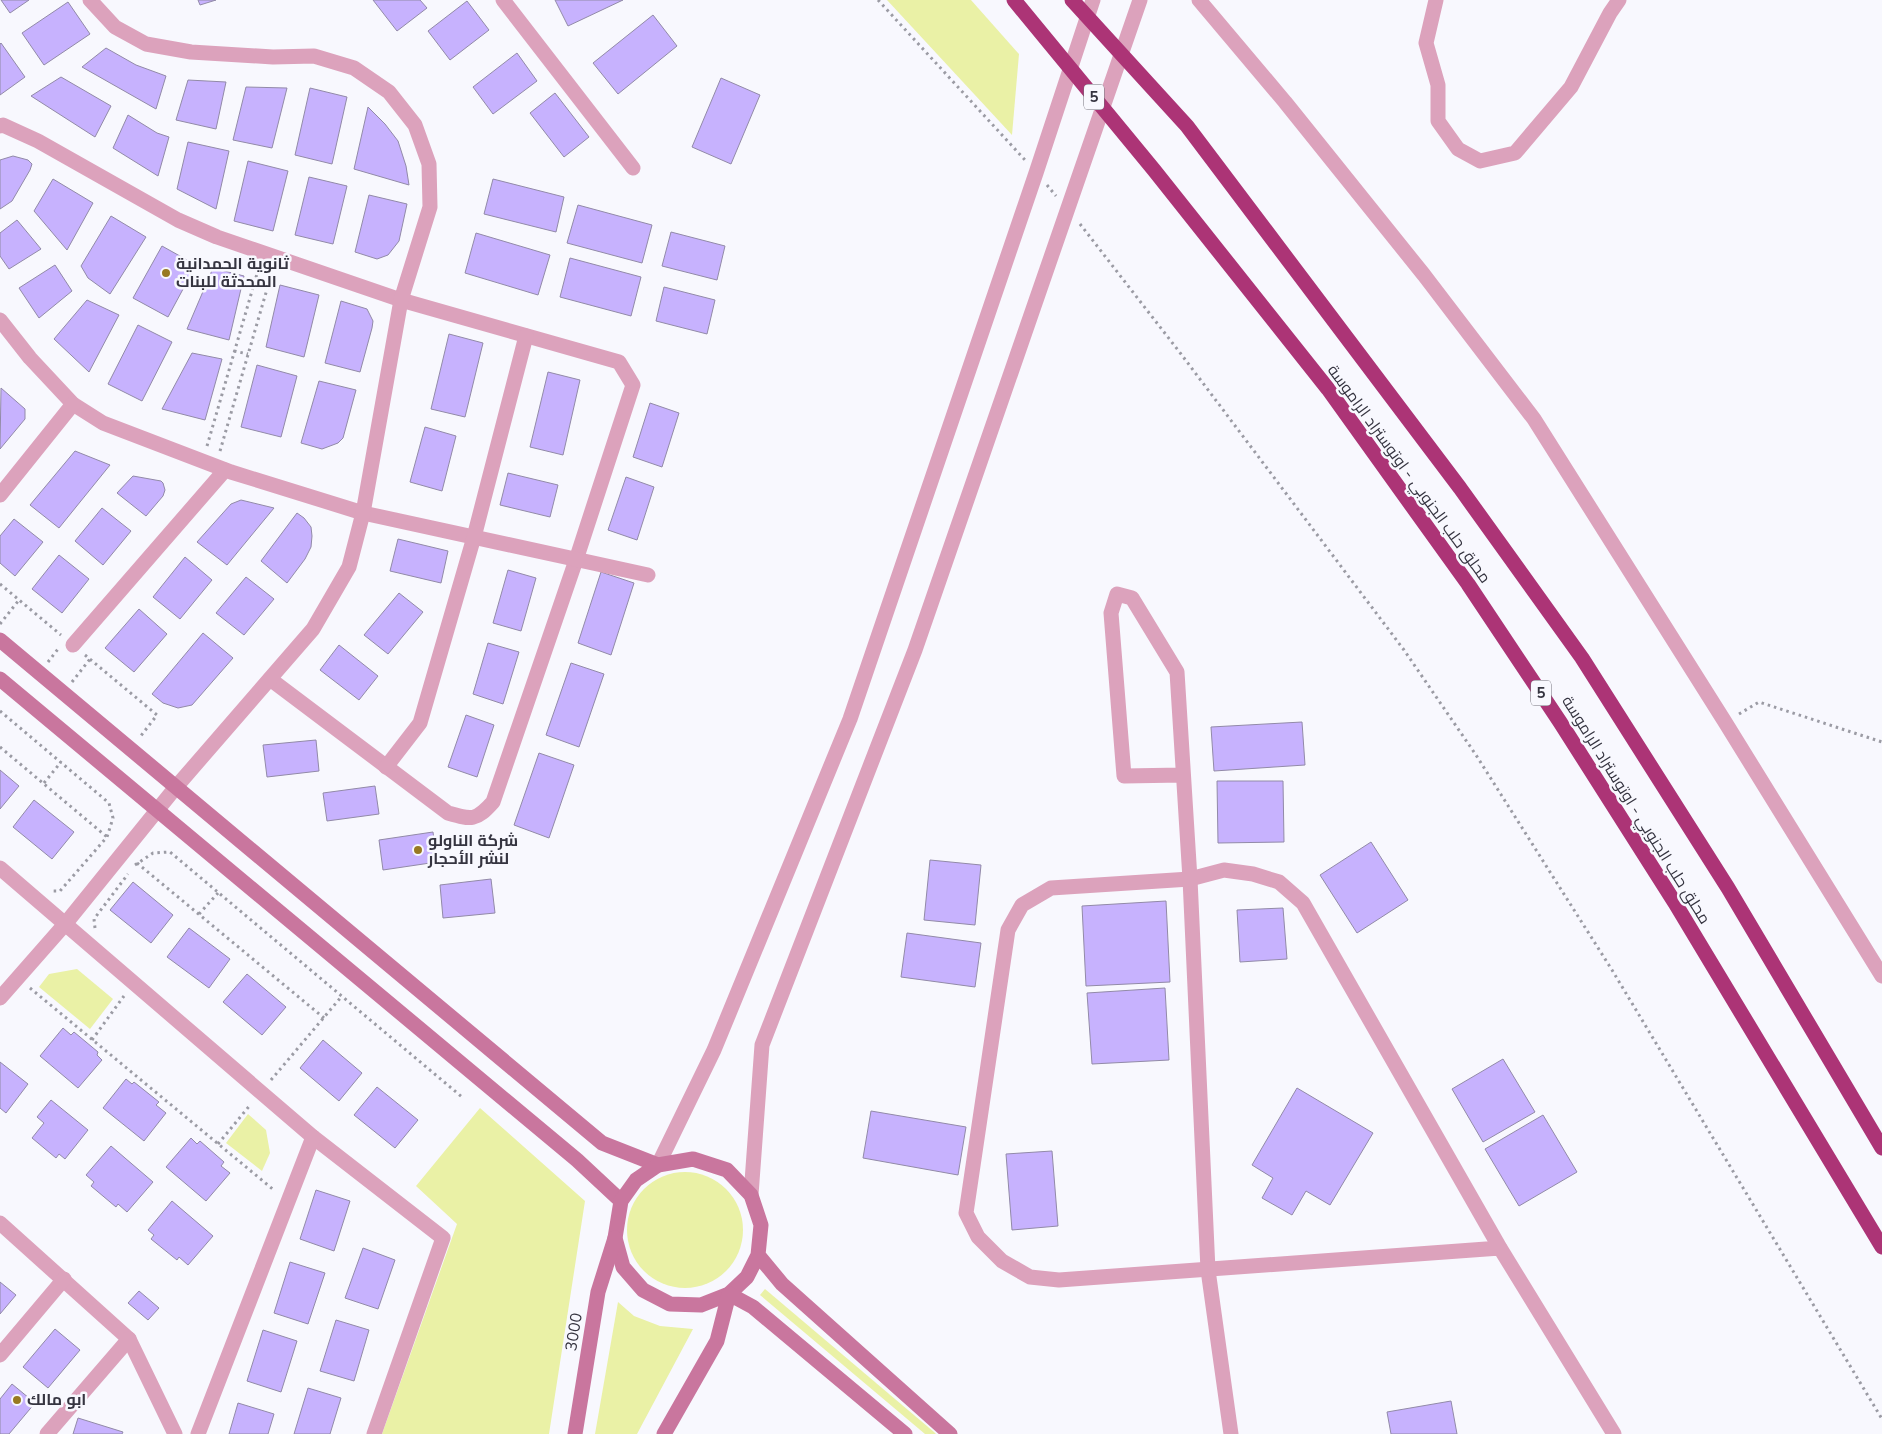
<svg xmlns="http://www.w3.org/2000/svg" width="1882" height="1434" font-family="'Nunito Sans',Cairo,sans-serif">
<style>
.green{fill:#eaf1a6}
.building{fill:#c7b2fe;stroke:#928aa8}
.lines{fill:none;stroke-linecap:round;stroke-linejoin:round}
.path{stroke:#9b9ba4;stroke-width:3;stroke-dasharray:2.5 4;stroke-linecap:butt}
.street{stroke:#dca2bc;stroke-width:15}
.secondary{stroke:#c9769e;stroke-width:15}
.highway{stroke:#ac3476;stroke-width:15}
.poi-dot{fill:#987922;stroke:#f8f8fe;stroke-width:2}
.labels{text-anchor:middle;dominant-baseline:central;stroke-width:5;stroke-linejoin:round;paint-order:stroke}
.shield{fill:#f8f8fe;stroke:#706f79;stroke-width:1}
.shield-label{font-size:15px;font-weight:bold;fill:#353440}
.poi-label{font-size:16px;font-weight:bold;fill:#353440;stroke:#f8f8fe;text-anchor:start}
.street-label{font-size:16px;fill:#353440;stroke:#f8f8fe}
</style>
<rect width="100%" height="100%" fill="#f8f8fe"/>
<g class="green">
<polygon points="887,0 971,0 1019,54 1012,135"/>
<polygon points="77,969 113,999 90,1029 39,987 49,974"/>
<polygon points="480,1108 585,1201 549,1434 382,1434 457,1224 416,1186"/>
<polygon points="248,1114 266,1130 270,1153 262,1171 226,1143"/>
<circle cx="685" cy="1230" r="58"/>
<polygon points="765,1289 934,1432 936,1434 925,1434 760,1295"/>
<polygon points="618,1302 634,1316 660,1326 693,1329 637,1434 595,1434"/>
</g>
<g class="building">
<polygon points="1,0 29,0 10,13"/>
<polygon points="198,0 216,0 200,5"/>
<polygon points="373,0 420,0 427,8 397,31"/>
<polygon points="555,0 623,0 568,26"/>
<polygon points="467,1 489,30 450,60 428,31"/>
<polygon points="68,2 90,34 44,65 22,33"/>
<polygon points="653,15 677,46 618,94 593,63"/>
<polygon points="1,43 25,77 0,95 0,44"/>
<polygon points="106,48 136,65 166,76 156,109 82,67"/>
<polygon points="517,53 537,81 493,114 473,87"/>
<polygon points="61,77 111,106 95,137 31,96"/>
<polygon points="721,78 760,95 731,164 692,147"/>
<polygon points="188,80 226,82 216,129 176,120"/>
<polygon points="246,87 287,88 272,148 233,140"/>
<polygon points="310,88 347,97 332,164 295,155"/>
<polygon points="555,93 589,137 564,157 530,113"/>
<polygon points="368,107 385,124 398,141 406,166 409,185 354,169"/>
<polygon points="128,115 157,133 169,137 158,176 113,148"/>
<polygon points="188,142 229,151 216,209 177,189"/>
<polygon points="13,156 28,160 32,164 30,170 12,201 0,209 0,160"/>
<polygon points="248,161 288,171 273,231 234,221"/>
<polygon points="309,177 347,186 333,244 295,235"/>
<polygon points="53,179 93,203 67,250 34,211"/>
<polygon points="493,179 564,197 556,232 484,214"/>
<polygon points="369,195 407,204 399,241 388,255 377,259 355,252"/>
<polygon points="578,205 652,225 642,263 567,243"/>
<polygon points="111,216 146,237 110,294 88,278 81,266"/>
<polygon points="17,220 41,249 9,269 0,256 0,233"/>
<polygon points="671,232 725,246 717,280 662,266"/>
<polygon points="476,233 550,255 538,295 465,273"/>
<polygon points="162,246 196,265 168,317 133,298"/>
<polygon points="570,258 641,277 631,316 560,297"/>
<polygon points="55,265 72,291 39,318 19,288"/>
<polygon points="213,268 244,276 229,340 187,329"/>
<polygon points="280,285 319,295 304,357 266,347"/>
<polygon points="664,287 715,300 707,334 656,321"/>
<polygon points="87,300 119,315 89,372 54,339"/>
<polygon points="341,301 367,309 373,321 372,328 360,372 325,363"/>
<polygon points="138,325 172,342 142,401 108,384"/>
<polygon points="449,334 483,343 465,417 431,409"/>
<polygon points="192,353 222,359 205,420 162,409"/>
<polygon points="257,365 297,376 281,437 241,427"/>
<polygon points="548,372 580,380 563,455 530,447"/>
<polygon points="319,381 356,390 343,438 338,443 322,449 301,443"/>
<polygon points="1,388 25,409 25,419 0,449"/>
<polygon points="650,403 679,413 662,467 633,457"/>
<polygon points="425,427 456,436 442,491 410,482"/>
<polygon points="75,451 110,465 59,528 30,505"/>
<polygon points="508,473 558,485 550,517 500,505"/>
<polygon points="133,476 161,481 163,483 165,490 163,496 146,516 117,493"/>
<polygon points="626,477 654,487 637,540 608,530"/>
<polygon points="241,500 274,508 227,565 197,542 231,504"/>
<polygon points="102,508 131,531 103,565 75,541"/>
<polygon points="297,513 304,518 311,527 312,536 311,547 305,559 287,583 261,561"/>
<polygon points="14,519 43,542 15,576 0,563 0,536"/>
<polygon points="398,539 448,551 441,583 390,571"/>
<polygon points="59,555 89,579 62,613 32,589"/>
<polygon points="185,557 212,580 180,619 153,597"/>
<polygon points="508,570 536,578 521,631 493,623"/>
<polygon points="601,572 634,583 611,655 578,643"/>
<polygon points="246,577 274,599 244,635 216,613"/>
<polygon points="399,593 423,612 388,654 364,635"/>
<polygon points="139,609 167,634 134,672 105,648"/>
<polygon points="203,633 233,658 192,705 178,708 163,703 152,694"/>
<polygon points="488,643 519,652 503,704 473,694"/>
<polygon points="339,645 378,676 359,700 320,670"/>
<polygon points="571,663 604,674 579,747 546,735"/>
<polygon points="466,715 494,725 477,777 448,767"/>
<polygon points="1302,722 1305,765 1214,771 1211,727"/>
<polygon points="316,740 319,771 267,777 263,745"/>
<polygon points="539,753 574,765 549,838 514,825"/>
<polygon points="0,770 19,786 0,809"/>
<polygon points="1217,781 1283,781 1284,842 1218,843"/>
<polygon points="375,786 379,814 327,821 323,793"/>
<polygon points="34,800 74,832 52,859 13,827"/>
<polygon points="433,832 437,862 383,870 379,840"/>
<polygon points="1371,842 1408,900 1357,933 1320,875"/>
<polygon points="930,860 981,865 975,925 924,920"/>
<polygon points="491,879 495,913 443,918 440,885"/>
<polygon points="133,882 173,915 151,943 110,910"/>
<polygon points="1166,901 1170,982 1086,986 1082,906"/>
<polygon points="1283,908 1287,959 1240,962 1237,910"/>
<polygon points="189,928 230,959 209,988 167,957"/>
<polygon points="907,933 981,943 975,987 901,977"/>
<polygon points="247,974 286,1007 262,1035 223,1002"/>
<polygon points="1165,988 1169,1060 1092,1064 1087,993"/>
<polygon points="63,1028 71,1035 74,1032 98,1052 97,1055 102,1060 78,1088 40,1056"/>
<polygon points="323,1040 362,1073 339,1101 300,1068"/>
<polygon points="1503,1059 1535,1112 1483,1142 1452,1089"/>
<polygon points="0,1062 28,1084 6,1113 0,1108"/>
<polygon points="126,1079 132,1084 134,1082 159,1102 156,1105 166,1113 144,1141 103,1108"/>
<polygon points="377,1087 418,1120 395,1148 354,1115"/>
<polygon points="1297,1088 1373,1133 1330,1205 1306,1191 1292,1215 1262,1198 1273,1178 1252,1165"/>
<polygon points="51,1100 88,1130 65,1159 59,1154 56,1158 32,1138 44,1123 37,1117"/>
<polygon points="871,1111 966,1127 958,1175 863,1158"/>
<polygon points="1543,1115 1577,1172 1519,1206 1485,1149"/>
<polygon points="191,1138 197,1144 200,1141 224,1162 221,1166 230,1173 206,1201 166,1167"/>
<polygon points="111,1146 153,1182 127,1212 118,1204 116,1207 91,1186 94,1182 86,1175"/>
<polygon points="1052,1151 1058,1226 1012,1230 1006,1154"/>
<polygon points="316,1190 350,1201 334,1251 300,1239"/>
<polygon points="172,1201 213,1236 188,1265 179,1257 177,1260 151,1239 154,1235 148,1230"/>
<polygon points="363,1248 395,1260 378,1309 345,1298"/>
<polygon points="290,1262 325,1273 308,1324 274,1313"/>
<polygon points="0,1282 16,1295 0,1314"/>
<polygon points="139,1291 159,1308 148,1320 128,1303"/>
<polygon points="336,1320 369,1330 354,1381 320,1371"/>
<polygon points="55,1329 80,1350 48,1388 23,1367"/>
<polygon points="263,1330 297,1341 281,1392 247,1381"/>
<polygon points="12,1384 35,1403 9,1434 0,1434 0,1399"/>
<polygon points="308,1388 341,1398 330,1434 294,1434"/>
<polygon points="1451,1401 1457,1434 1391,1434 1387,1412"/>
<polygon points="238,1403 274,1414 268,1434 229,1434"/>
<polygon points="78,1418 123,1432 122,1434 73,1434"/>
</g>
<g class="lines">
<g class="path">
<polyline points="878,0 1025,160"/>
<polyline points="1047,185 1056,196"/>
<polyline points="1080,224 1181,354 1404,650 1476,755 1612,970 1882,1419"/>
<polyline points="234,351 248,354"/>
<polyline points="207,446 259,267"/>
<polyline points="220,451 272,272"/>
<polyline points="0,584 61,635"/>
<polyline points="0,624 19,600"/>
<polyline points="85,655 157,715 140,737"/>
<polyline points="48,662 58,649"/>
<polyline points="72,682 90,659"/>
<polyline points="0,711 109,803 113,818 107,837 60,891 51,891"/>
<polyline points="1739,714 1759,702 1882,742"/>
<polyline points="0,747 107,837"/>
<polyline points="44,783 61,762"/>
<polyline points="137,863 324,1018"/>
<polyline points="135,865 153,853 170,852 462,1097"/>
<polyline points="199,914 218,893"/>
<polyline points="95,928 94,919 128,874"/>
<polyline points="30,988 275,1191"/>
<polyline points="92,1040 124,996"/>
<polyline points="271,1080 342,996"/>
<polyline points="218,1144 251,1104"/>
</g>
<g class="street">
<polyline points="503,0 633,168"/>
<polyline points="1199,0 1285,102 1424,275 1534,419 1725,722 1882,976"/>
<polyline points="1436,0 1426,43 1438,85 1438,121 1458,149 1480,161 1515,153 1571,87 1610,13 1619,0"/>
<path d="M0 126 3 125 38 141 178 220 217 237 401 300 619 362 633 385 576 560 493 802C476 821 472 820 448 813L270 679"/>
<polyline points="0,320 30,358 73,404 103,423 231,472 363,513 648,575"/>
<polyline points="0,495 73,404"/>
<polyline points="73,645 225,470"/>
<polyline points="386,767 420,723 474,537 526,336"/>
<polyline points="1182,775 1124,776 1111,613 1117,594 1132,598 1177,672 1190,879 1208,1270 1231,1434"/>
<polyline points="0,868 313,1137 443,1238 374,1434"/>
<polyline points="0,998 66,923 176,787 313,629 349,567 363,513 401,300 430,207 429,164 415,125 389,92 354,68 314,56 273,57 191,52 146,44 115,27 90,0"/>
<polyline points="658,1165 714,1050 850,719 1036,173 1093,0"/>
<polyline points="751,1195 762,1045 915,650 1140,0"/>
<polyline points="0,1223 129,1339 175,1434"/>
<polyline points="1500,1248 1059,1280 1030,1277 1002,1261 978,1237 966,1213 1008,930 1022,905 1051,888 1190,879 1224,870 1253,874 1279,882 1303,903 1500,1248 1614,1434"/>
<polyline points="0,1355 64,1279"/>
<polyline points="47,1434 129,1339"/>
<polyline points="198,1434 313,1137"/>
</g>
<g class="secondary">
<polyline points="0,640 602,1143 658,1165"/>
<polyline points="0,679 577,1160 621,1201"/>
<polyline points="758,1255 747,1277 729,1294 701,1305 670,1304 643,1290 623,1267 615,1238 621,1201 636,1180 658,1165 693,1159 727,1170 751,1195 761,1225 758,1255 782,1284 950,1434"/>
<polyline points="575,1434 598,1292 615,1238"/>
<polyline points="664,1434 717,1341 729,1294 753,1307 905,1434"/>
</g>
<g class="highway">
<polyline points="1014,0 1154,170 1328,389 1468,584 1560,722 1675,903 1882,1247"/>
<polyline points="1072,0 1187,126 1460,488 1582,658 1728,888 1882,1148"/>
</g>
</g>
<g class="poi-dot">
<circle cx="166" cy="273" r="5"/>
<circle cx="418" cy="850" r="5"/>
<circle cx="17" cy="1400" r="5"/>
</g>
<g class="labels">
<g class="shield">
<rect x="1084" y="84.5" width="20" height="25" rx="4"/>
<rect x="1531" y="680.5" width="20" height="25" rx="4"/>
</g>
<g class="shield-label">
<text x="1094" y="97">5</text>
<text x="1541" y="693">5</text>
</g>
<g class="poi-label">
<text x="176" y="264">ثانوية الحمدانية<tspan x="176" dy="18">المحدثة للبنات</tspan></text>
<text x="428" y="841">شركة الناولو<tspan x="428" dy="18">لنشر الأحجار</tspan></text>
<text x="27" y="1400">ابو مالك</text>
</g>
<g class="street-label">
<text transform="translate(1409 474) rotate(54)">محلق حلب الجنوبي - اوتوستراد الراموسة</text>
<text transform="translate(1636 810) rotate(58)">محلق حلب الجنوبي - اوتوستراد الراموسة</text>
<text transform="translate(574 1332) rotate(-81)">3000</text>
</g>
</g>
</svg>
